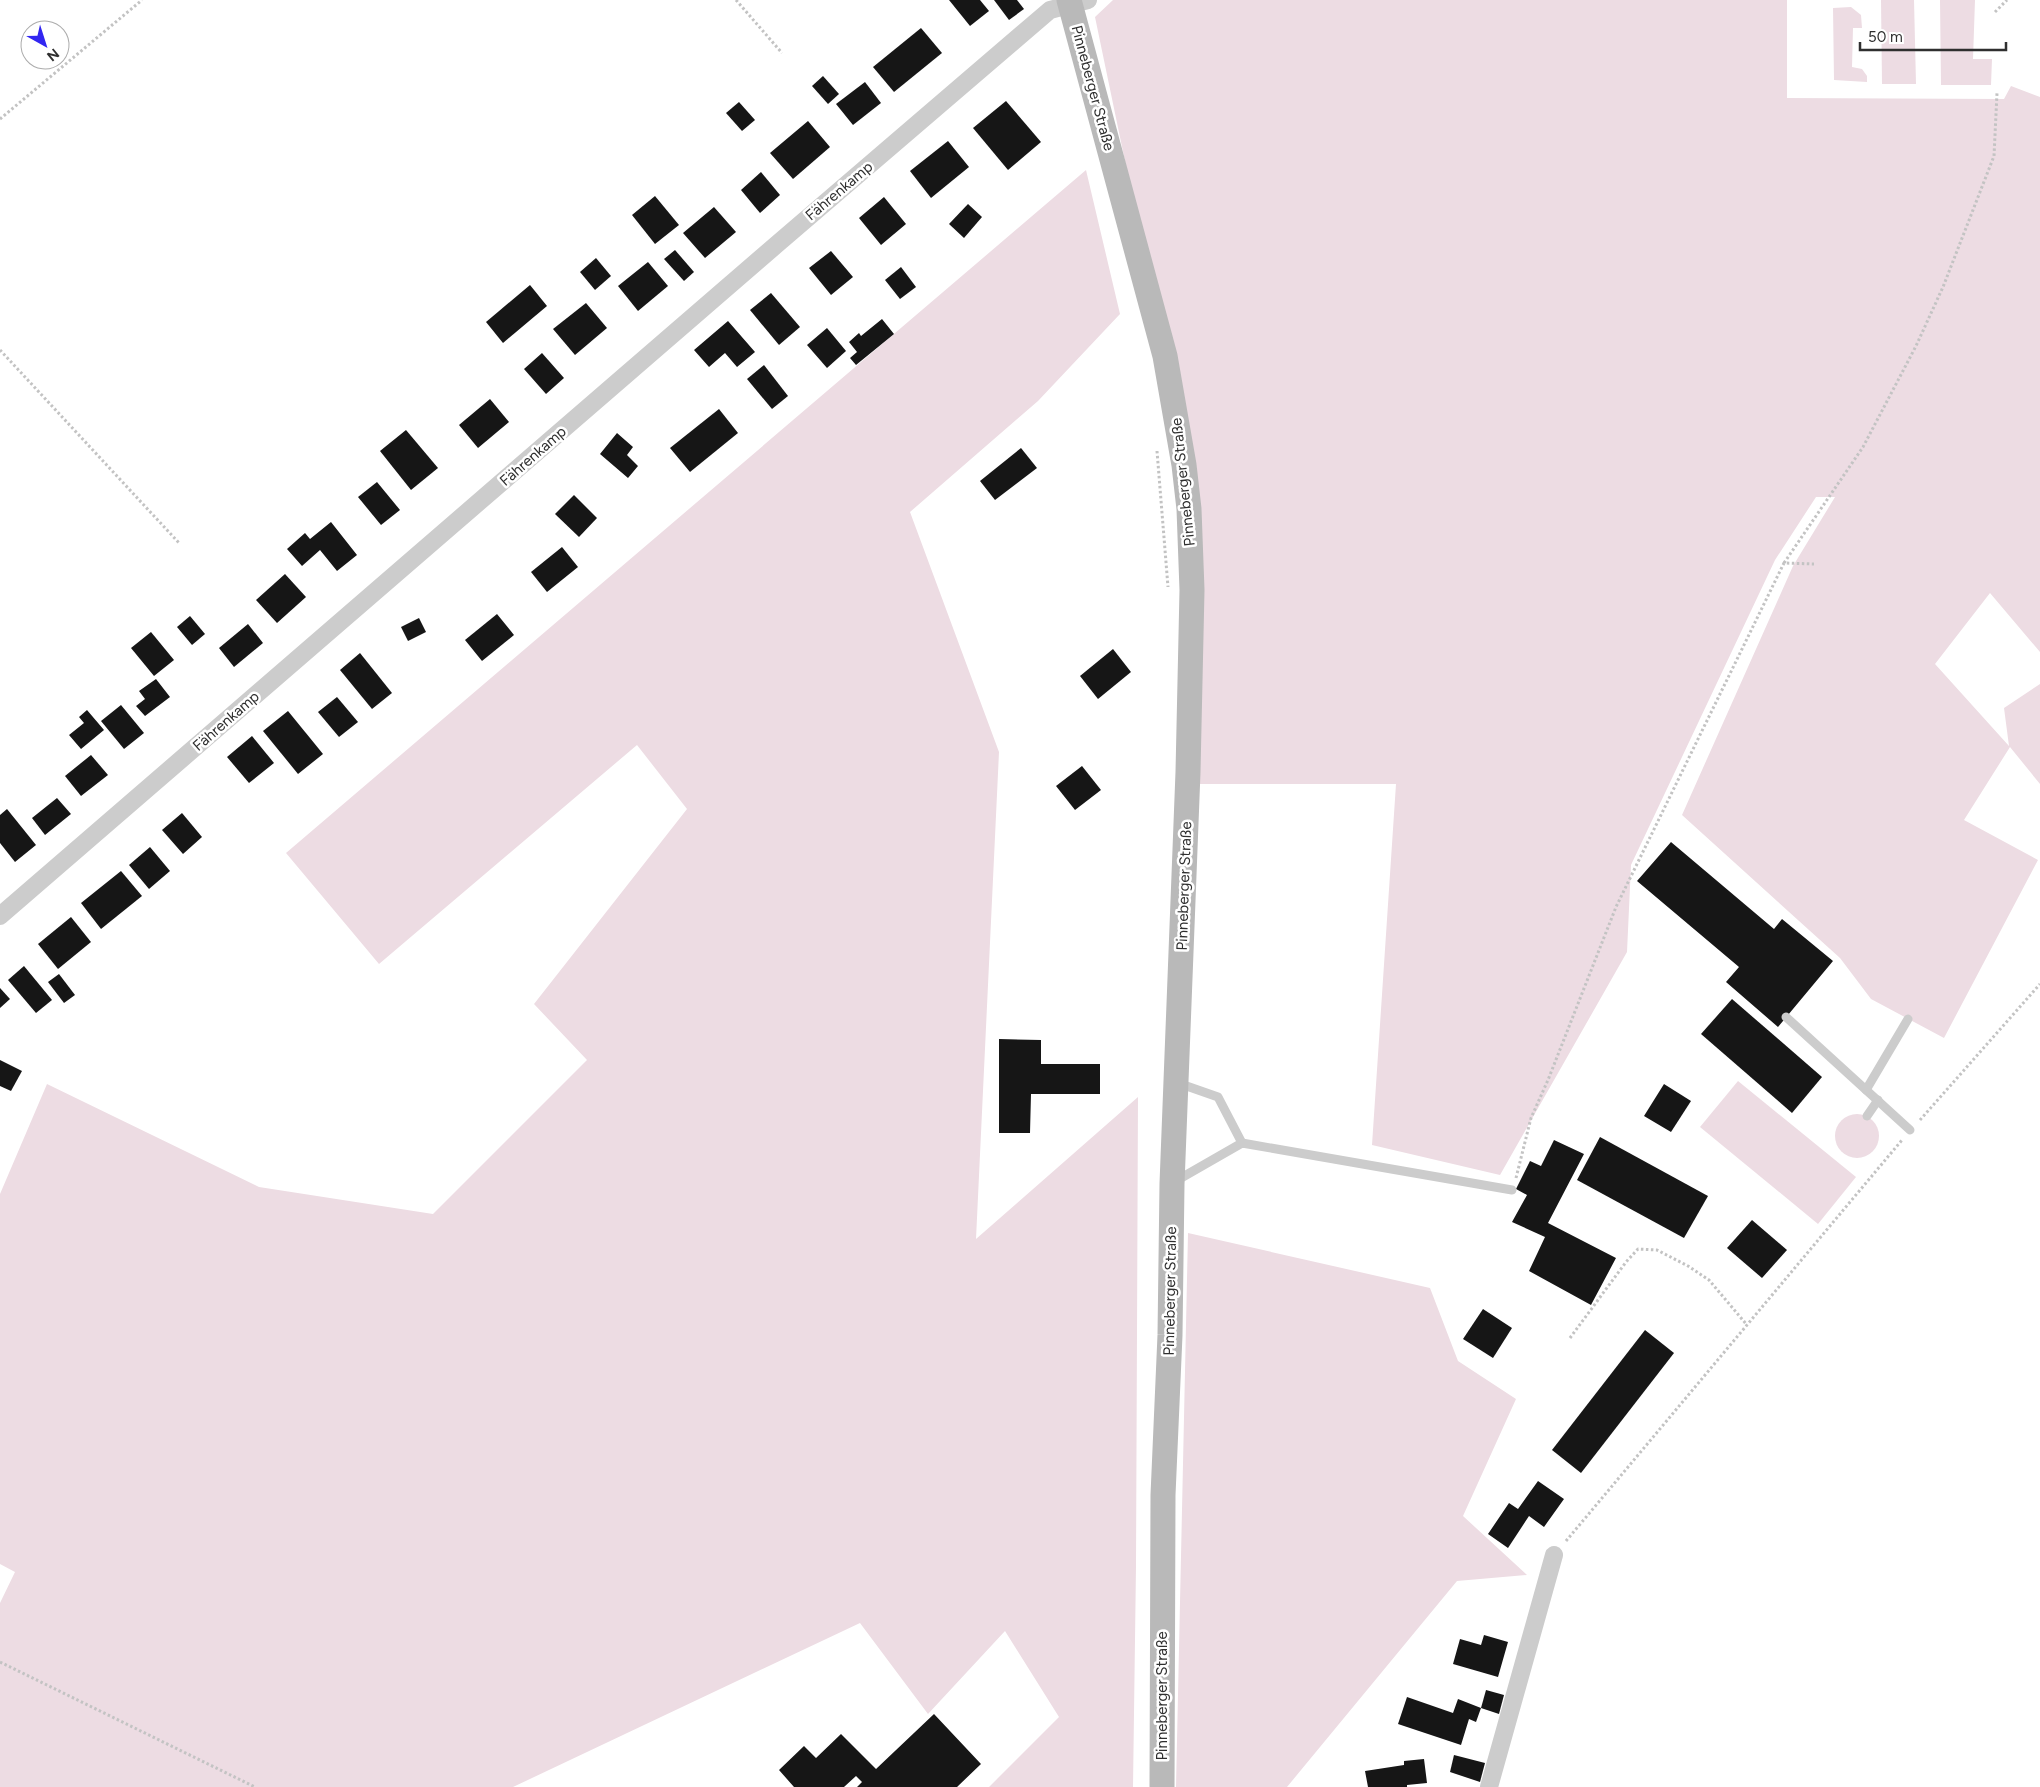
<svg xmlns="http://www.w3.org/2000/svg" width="2040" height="1787" font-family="Figtree,sans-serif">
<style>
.green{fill:#eddce3}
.building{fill:#161616}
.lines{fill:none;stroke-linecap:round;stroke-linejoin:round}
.path{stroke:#c3c3c3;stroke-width:3;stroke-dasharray:2.5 2.5;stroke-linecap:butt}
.lane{stroke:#ccc;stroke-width:9}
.street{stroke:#ccc;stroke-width:18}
.secondary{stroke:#b9b9b9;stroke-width:25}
.labels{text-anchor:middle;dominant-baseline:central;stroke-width:5;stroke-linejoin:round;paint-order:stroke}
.street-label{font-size:15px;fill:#2f2f2f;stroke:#fff}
</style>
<rect width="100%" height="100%" fill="#fff"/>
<g class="green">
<polygon points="1113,0 1787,0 1787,98 2004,99 2011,86 2040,97 2040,652 1990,593 1935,664 2009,746 2004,708 2040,684 2040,784 2010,747 1964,820 2038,860 1944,1038 1871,999 1840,958 1682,815 1793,566 1835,497 1816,497 1775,560 1631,865 1627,952 1500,1175 1372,1145 1396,784 1198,784 1173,392 1095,17"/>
<polygon points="1881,0 1914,0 1916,84 1882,84"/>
<polygon points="1940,0 1975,0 1973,59 1992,59 1991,85 1941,85"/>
<polygon points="1851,7 1861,15 1862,28 1853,28 1852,67 1862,69 1867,76 1867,82 1834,80 1833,8"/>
<polygon points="1086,170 1120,314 1038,401 910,512 999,752 976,1239 1138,1097 1136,1566 1133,1787 989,1787 1059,1717 1005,1631 928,1714 860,1623 513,1787 0,1787 0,1603 15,1572 0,1564 0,1194 47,1084 259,1187 433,1214 587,1060 534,1004 687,809 637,745 379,964 286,853"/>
<polygon points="1738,1081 1856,1177 1818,1224 1700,1127"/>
<circle cx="1857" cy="1136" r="22"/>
<polygon points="1188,1233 1430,1288 1458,1361 1516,1399 1463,1516 1527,1575 1457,1581 1287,1787 1176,1787"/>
</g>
<g class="building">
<polygon points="949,0 980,0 989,11 970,26"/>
<polygon points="994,0 1017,0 1024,9 1009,20"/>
<polygon points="921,28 942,53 894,92 873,67"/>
<polygon points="823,76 839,94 828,104 812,86"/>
<polygon points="865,82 881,103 853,125 836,104"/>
<polygon points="1006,101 1041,142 1008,170 973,128"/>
<polygon points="739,102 755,120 742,131 726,113"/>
<polygon points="808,121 830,147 793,179 770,153"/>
<polygon points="948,141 969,167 931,198 910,171"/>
<polygon points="761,172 780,195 760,213 741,190"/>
<polygon points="655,196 679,225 655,244 632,215"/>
<polygon points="884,197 906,224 881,245 859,218"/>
<polygon points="968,204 982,217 964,238 949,224"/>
<polygon points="714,207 736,232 705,258 683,233"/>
<polygon points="675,250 694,272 684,281 664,259"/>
<polygon points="831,251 853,277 831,295 809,268"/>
<polygon points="596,258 611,276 595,290 580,272"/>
<polygon points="648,262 668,286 638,311 618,286"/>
<polygon points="901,267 916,287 900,299 885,280"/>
<polygon points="530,285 547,306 503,343 486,322"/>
<polygon points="771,293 800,327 779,345 750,310"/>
<polygon points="586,303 607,328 575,355 553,329"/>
<polygon points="882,319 894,334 856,365 850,358 857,352 849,342 859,333 861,336"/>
<polygon points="728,321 755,352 737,367 725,353 709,367 694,350"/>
<polygon points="827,328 846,351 827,368 807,345"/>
<polygon points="542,353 564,378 546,394 524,369"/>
<polygon points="764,365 788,396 772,409 747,379"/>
<polygon points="490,399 509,422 478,448 459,425"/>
<polygon points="719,409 738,433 690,472 670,448"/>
<polygon points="406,430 438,468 411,490 380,451"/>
<polygon points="617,433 633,447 627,455 638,466 628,478 600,454"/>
<polygon points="1021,448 1037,468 995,500 980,481"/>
<polygon points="377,482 400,510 381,525 358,497"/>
<polygon points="574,495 597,518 579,537 555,514"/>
<polygon points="331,522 357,555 337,571 320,550 302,566 287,549 305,533 310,539"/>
<polygon points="562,547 578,567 547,592 531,572"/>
<polygon points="285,574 306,597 277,623 256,600"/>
<polygon points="497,614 514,635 482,661 465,640"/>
<polygon points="190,616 205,634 192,645 177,627"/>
<polygon points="419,618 426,632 408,641 401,627"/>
<polygon points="248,624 263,643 234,667 219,648"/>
<polygon points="151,632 174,660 154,676 131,648"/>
<polygon points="1113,649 1131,672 1098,699 1080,676"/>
<polygon points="360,653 392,693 372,709 340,670"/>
<polygon points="156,679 170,697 145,716 136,706 145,699 139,691"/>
<polygon points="337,697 358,722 339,737 318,712"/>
<polygon points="121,705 144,733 124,749 101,721"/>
<polygon points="87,710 104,730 81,749 69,735 84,723 79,717"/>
<polygon points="288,711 323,754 298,774 263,731"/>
<polygon points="252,736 274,763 249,783 227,757"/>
<polygon points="91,755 108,775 81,796 65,776"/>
<polygon points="1082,766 1101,790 1075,810 1056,786"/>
<polygon points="57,798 71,814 45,835 32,818"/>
<polygon points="7,809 36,845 15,862 0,843 0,815"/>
<polygon points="182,813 202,837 183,854 162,830"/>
<polygon points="1671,842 1774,929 1782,919 1833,961 1778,1027 1726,982 1739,967 1637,881"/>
<polygon points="150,847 170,871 149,889 129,865"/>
<polygon points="121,871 142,896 101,929 81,903"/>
<polygon points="71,917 91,942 58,969 38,944"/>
<polygon points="24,966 52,1000 36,1013 8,980"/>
<polygon points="59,974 75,995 64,1003 48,982"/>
<polygon points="0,988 10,999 0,1008"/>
<polygon points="1732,999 1822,1077 1792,1113 1701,1034"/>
<polygon points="999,1039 1041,1040 1041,1064 1100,1064 1100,1094 1031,1094 1030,1133 999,1133"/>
<polygon points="0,1060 22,1071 11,1091 0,1086"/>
<polygon points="1664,1084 1691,1101 1671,1132 1644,1116"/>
<polygon points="1600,1137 1708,1196 1684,1238 1577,1180"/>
<polygon points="1554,1140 1584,1154 1548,1223 1616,1258 1591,1305 1529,1271 1545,1237 1512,1222 1527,1195 1516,1189 1530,1161 1541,1166"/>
<polygon points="1752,1220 1787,1250 1762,1278 1727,1248"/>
<polygon points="1483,1309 1512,1328 1493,1358 1463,1339"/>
<polygon points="1645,1330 1674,1353 1581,1473 1552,1450"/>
<polygon points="1538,1481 1564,1499 1544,1527 1529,1516 1508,1548 1488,1534 1509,1503 1518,1509"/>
<polygon points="1484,1635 1508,1642 1498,1677 1453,1664 1460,1639 1481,1645"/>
<polygon points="1486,1690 1504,1695 1499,1714 1481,1708"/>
<polygon points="1407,1697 1453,1713 1458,1699 1481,1708 1476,1722 1469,1719 1461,1745 1398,1724"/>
<polygon points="934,1714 981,1764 957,1787 857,1787 862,1782 856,1776 844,1787 794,1787 779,1770 804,1746 816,1758 841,1734 876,1769"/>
<polygon points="1454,1755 1485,1763 1480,1782 1450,1772"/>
<polygon points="1424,1759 1427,1783 1407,1785 1407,1787 1368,1787 1365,1771 1404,1765 1404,1761"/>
</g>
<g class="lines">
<g class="path">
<polyline points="736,0 782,53"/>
<polyline points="1995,12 2007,0"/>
<polyline points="0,119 142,0"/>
<polyline points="0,350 180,544"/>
<polyline points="1157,451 1168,587"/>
<polyline points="1784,563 1863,447 1916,346 1943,287 1994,156 1997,93"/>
<polyline points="1920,1120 2040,984"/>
<polyline points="1516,1178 1531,1118 1548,1080 1616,907 1784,563 1814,564"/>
<polyline points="1570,1338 1626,1262 1638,1249 1657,1250 1688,1266 1709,1280 1747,1325"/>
<polyline points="1566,1541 1902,1140"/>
<polyline points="0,1662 255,1787"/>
</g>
<g class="lane">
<polyline points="1786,1017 1910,1130"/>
<polyline points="1178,1083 1218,1097 1242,1143"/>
<polyline points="1866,1090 1908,1019"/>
<polyline points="1867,1116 1878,1100"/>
<polyline points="1174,1182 1242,1143 1512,1190"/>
</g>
<g class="street">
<polyline points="0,916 776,245 1050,10 1088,0"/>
<polyline points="1489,1787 1554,1555"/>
</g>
<polyline class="secondary" points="1069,0 1165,356 1184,465 1189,509 1192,590 1188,772 1172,1184 1170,1335 1163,1495 1162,1787"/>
</g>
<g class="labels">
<g class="street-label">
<text transform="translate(1093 88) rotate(75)">Pinneberger Straße</text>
<text transform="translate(839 191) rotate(-40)">Fährenkamp</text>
<text transform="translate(533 456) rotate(-41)">Fährenkamp</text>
<text transform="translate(1183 482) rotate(-96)">Pinneberger Straße</text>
<text transform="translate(226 721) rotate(-41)">Fährenkamp</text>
<text transform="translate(1184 886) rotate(-88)">Pinneberger Straße</text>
<text transform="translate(1170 1291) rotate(-89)">Pinneberger Straße</text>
<text transform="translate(1162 1696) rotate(-90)">Pinneberger Straße</text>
</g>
</g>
<g transform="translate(45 45) rotate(141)"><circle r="24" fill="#ffffff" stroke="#acacac"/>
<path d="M0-4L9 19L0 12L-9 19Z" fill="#3226f1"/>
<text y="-8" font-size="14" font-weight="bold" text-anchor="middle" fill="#2f2f2f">N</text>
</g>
<path d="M1860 42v8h146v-8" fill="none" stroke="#2f2f2f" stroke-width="2.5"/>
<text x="1868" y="42" font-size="15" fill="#2f2f2f" stroke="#ffffff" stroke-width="4" paint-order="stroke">50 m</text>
</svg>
